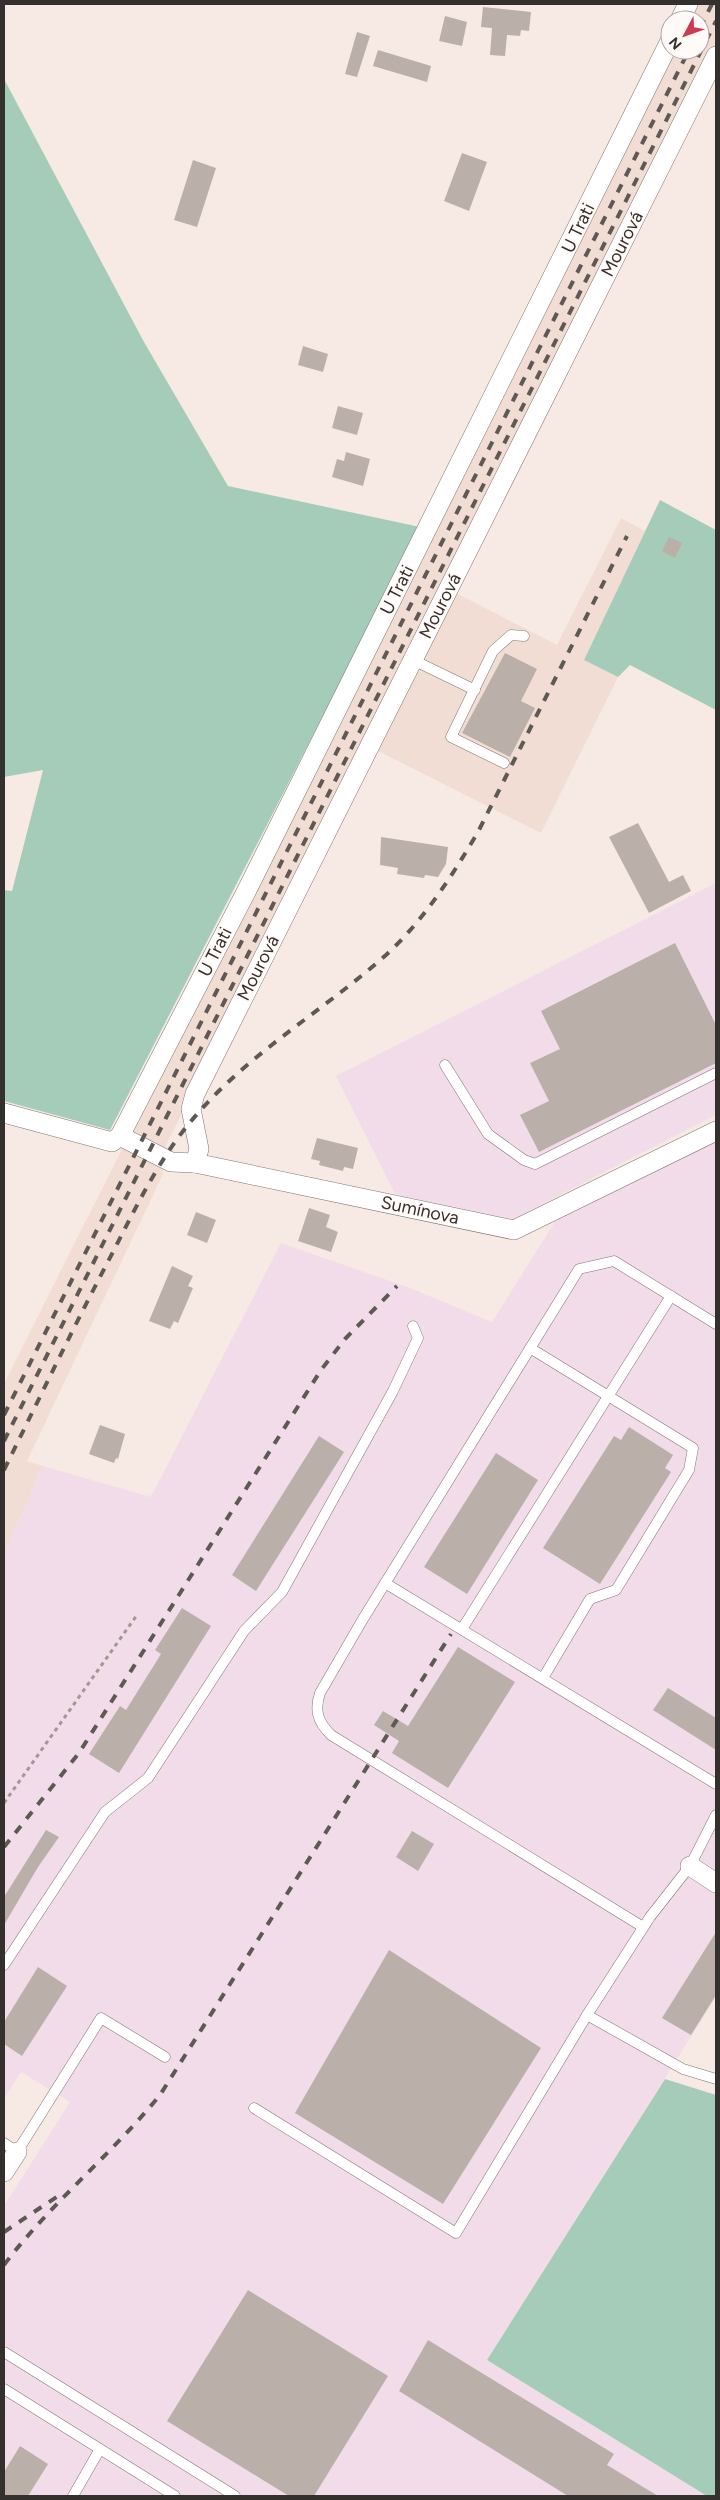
<svg xmlns="http://www.w3.org/2000/svg" width="720" height="2500" font-family="Figtree,sans-serif">
<style>
.built{fill:#f1ddd3}
.industrial{fill:#f2dce9}
.green{fill:#a5ccb9}
.building{fill:#bbafa9}
.lines{fill:none;stroke-linecap:round;stroke-linejoin:round}
.lane-casing{stroke:#817670;stroke-width:11}
.street-casing{stroke:#817670;stroke-width:20}
.path{stroke:#a19893;stroke-width:3;stroke-dasharray:4 4;stroke-linecap:butt}
.lane{stroke:#fff;stroke-width:10}
.street{stroke:#fff;stroke-width:19}
.rail{stroke:#5e5955;stroke-width:4;stroke-dasharray:9 9;stroke-linecap:butt}
.labels{text-anchor:middle;dominant-baseline:central;stroke-width:4;stroke-linejoin:round;paint-order:stroke}
.street-label{font-size:18px;fill:#34302d;stroke:#fff9f7}
</style>
<rect width="100%" height="100%" fill="#f7eae4"/>
<g class="built">
<polygon points="697,4 716,4 716,50 160,1157 163,1174 27,1461 43,1466 4,1554 4,1384 673,50 700,50 700,20 688,20"/>
<polygon points="621,518 645,531 584,660 618,677 541,833 372,748 452,591 557,645"/>
</g>
<g class="industrial">
<polygon points="716,883 716,1115 507,1222 395,1194 336,1076"/>
<polygon points="716,1143 716,1997 487,2360 707,2496 4,2496 4,2206 70,2102 21,2072 4,2099 4,1554 43,1466 151,1497 281,1243 410,1288 492,1322 556,1220 706,1145"/>
</g>
<g class="green">
<polygon points="4,79 144,342 228,486 420,527 110,1130 4,1101 4,890 12,891 43,770 4,777"/>
<polygon points="660,500 716,530 716,710 630,665 618,677 584,660"/>
<polygon points="665,2079 716,2095 716,2496 707,2496 487,2360"/>
</g>
<g class="building">
<polygon points="483,7 531,12 529,31 521,30 520,36 507,35 505,56 490,55 492,28 481,27"/>
<polygon points="445,16 467,22 462,46 439,41"/>
<polygon points="357,32 370,36 357,77 345,74"/>
<polygon points="378,50 431,66 427,82 373,66"/>
<polygon points="462,153 487,162 469,211 444,201"/>
<polygon points="193,160 216,168 197,227 174,220"/>
<polygon points="303,346 328,354 323,372 298,365"/>
<polygon points="338,406 363,413 357,435 332,428"/>
<polygon points="346,452 370,459 363,486 332,477 337,459 344,461"/>
<polygon points="669,537 682,543 675,558 662,551"/>
<polygon points="505,653 537,669 521,701 535,708 510,757 462,733"/>
<polygon points="638,823 669,882 683,875 691,891 649,913 609,837"/>
<polygon points="381,837 448,847 446,864 438,877 425,875 424,878 397,874 398,868 380,865"/>
<polygon points="675,943 716,1025 716,1063 539,1152 520,1115 549,1101 530,1063 560,1049 541,1011"/>
<polygon points="317,1138 358,1148 353,1169 344,1167 343,1171 319,1165 320,1161 311,1159"/>
<polygon points="309,1208 330,1215 326,1227 338,1232 331,1252 298,1241"/>
<polygon points="196,1212 216,1220 207,1243 187,1235"/>
<polygon points="172,1266 193,1276 188,1286 193,1288 178,1323 174,1321 170,1329 149,1321"/>
<polygon points="100,1425 125,1434 118,1459 116,1458 114,1463 89,1454"/>
<polygon points="629,1427 673,1455 665,1468 671,1472 600,1584 543,1548 614,1436 621,1440"/>
<polygon points="319,1436 344,1452 256,1591 232,1575"/>
<polygon points="496,1453 538,1480 467,1594 424,1567"/>
<polygon points="182,1608 211,1626 119,1773 89,1754 120,1706 126,1710 161,1654 155,1650"/>
<polygon points="458,1647 515,1682 448,1788 392,1753 399,1741 374,1725 383,1711 408,1726"/>
<polygon points="668,1688 716,1718 716,1750 653,1710"/>
<polygon points="46,1830 59,1837 38,1867 4,1925 4,1897"/>
<polygon points="412,1831 434,1844 418,1871 396,1857"/>
<polygon points="716,1932 716,1995 691,2035 662,2018"/>
<polygon points="389,1950 541,2048 443,2204 295,2113"/>
<polygon points="38,1967 67,1986 22,2056 4,2044 4,2022"/>
<polygon points="248,2290 388,2376 314,2496 289,2496 167,2421"/>
<polygon points="428,2340 614,2454 607,2465 658,2496 568,2496 399,2391"/>
<polygon points="20,2446 48,2464 28,2496 4,2496 4,2472"/>
</g>
<g class="lines">
<g class="lane-casing">
<g id="lane">
<polyline points="413,660 475,690"/>
<polyline points="504,763 451,737 493,651 511,635 524,636"/>
<polyline points="445,1065 488,1134 524,1160 535,1164 716,1073"/>
<polyline points="530,1348 693,1448 689,1470 616,1590 590,1599 543,1678"/>
<polyline points="385,1583 716,1784"/>
<polyline points="462,1629 671,1296"/>
<path d="M643 1927 331 1735C318 1722 314 1711 320 1693L363 1619 579 1269 614 1261 716 1324"/>
<polyline points="4,1965 105,1812 148,1778 244,1631 282,1592 393,1391 418,1338 413,1326"/>
<polyline points="587,2015 683,2069 716,2079"/>
<polyline points="254,2108 456,2233 587,2015 650,1917 690,1866 716,1815"/>
<polyline points="4,2143 17,2152 101,2018 165,2057"/>
<polyline points="4,2352 235,2496"/>
<polyline points="4,2389 175,2496"/>
<polyline points="73,2496 100,2449"/>
</g>
</g>
<g class="street-casing">
<g id="street">
<polyline points="680,20 688,4"/>
<polyline points="4,1113 112,1142 120,1136 171,1162 195,1163 514,1230 716,1131"/>
<polyline points="120,1136 248,888 670,41"/>
<polyline points="195,1163 199,1149 191,1109 195,1094 716,56"/>
<polyline points="690,1866 716,1883"/>
<polyline points="4,2172 17,2152"/>
</g>
</g>
<polyline class="path" points="4,1803 137,1615"/>
<use href="#lane" class="lane"/>
<use href="#street" class="street"/>
<g class="rail">
<polyline points="700,28 712,4"/>
<polyline points="4,1415 689,50"/>
<polyline points="4,1441 716,21"/>
<path d="M4 1470C40 1397 75 1324 113 1252 136 1207 159 1159 192 1120 247 1054 322 1012 386 955 424 920 452 876 478 832L627 536"/>
<polyline points="4,1847 79,1753 321,1370 345,1339 397,1286"/>
<polyline points="4,2232 58,2196"/>
<path d="M4 2265C50 2204 111 2155 160 2095L451 1634"/>
</g>
</g>
<g class="labels">
<g class="street-label">
<text transform="translate(578 228) rotate(-64)">U Trati</text>
<text transform="translate(622 244) rotate(-63)">Mourová</text>
<text transform="translate(397 590) rotate(-63)">U Trati</text>
<text transform="translate(440 606) rotate(-63)">Mourová</text>
<text transform="translate(215 952) rotate(-63)">U Trati</text>
<text transform="translate(258 968) rotate(-63)">Mourová</text>
<text transform="translate(420 1210) rotate(12)">Sumínova</text>
</g>
</g>
<rect width="720" height="2500" fill="none" stroke="#34302d" stroke-width="10"/>
<g transform="translate(685 35) rotate(229)"><circle r="24" fill="#fff9f7" stroke="#aea9a6"/>
<path d="M0-4L9 19L0 12L-9 19Z" fill="#cb3b51"/>
<text y="-8" font-size="14" font-weight="bold" text-anchor="middle" fill="#34302d">N</text>
</g>
</svg>
